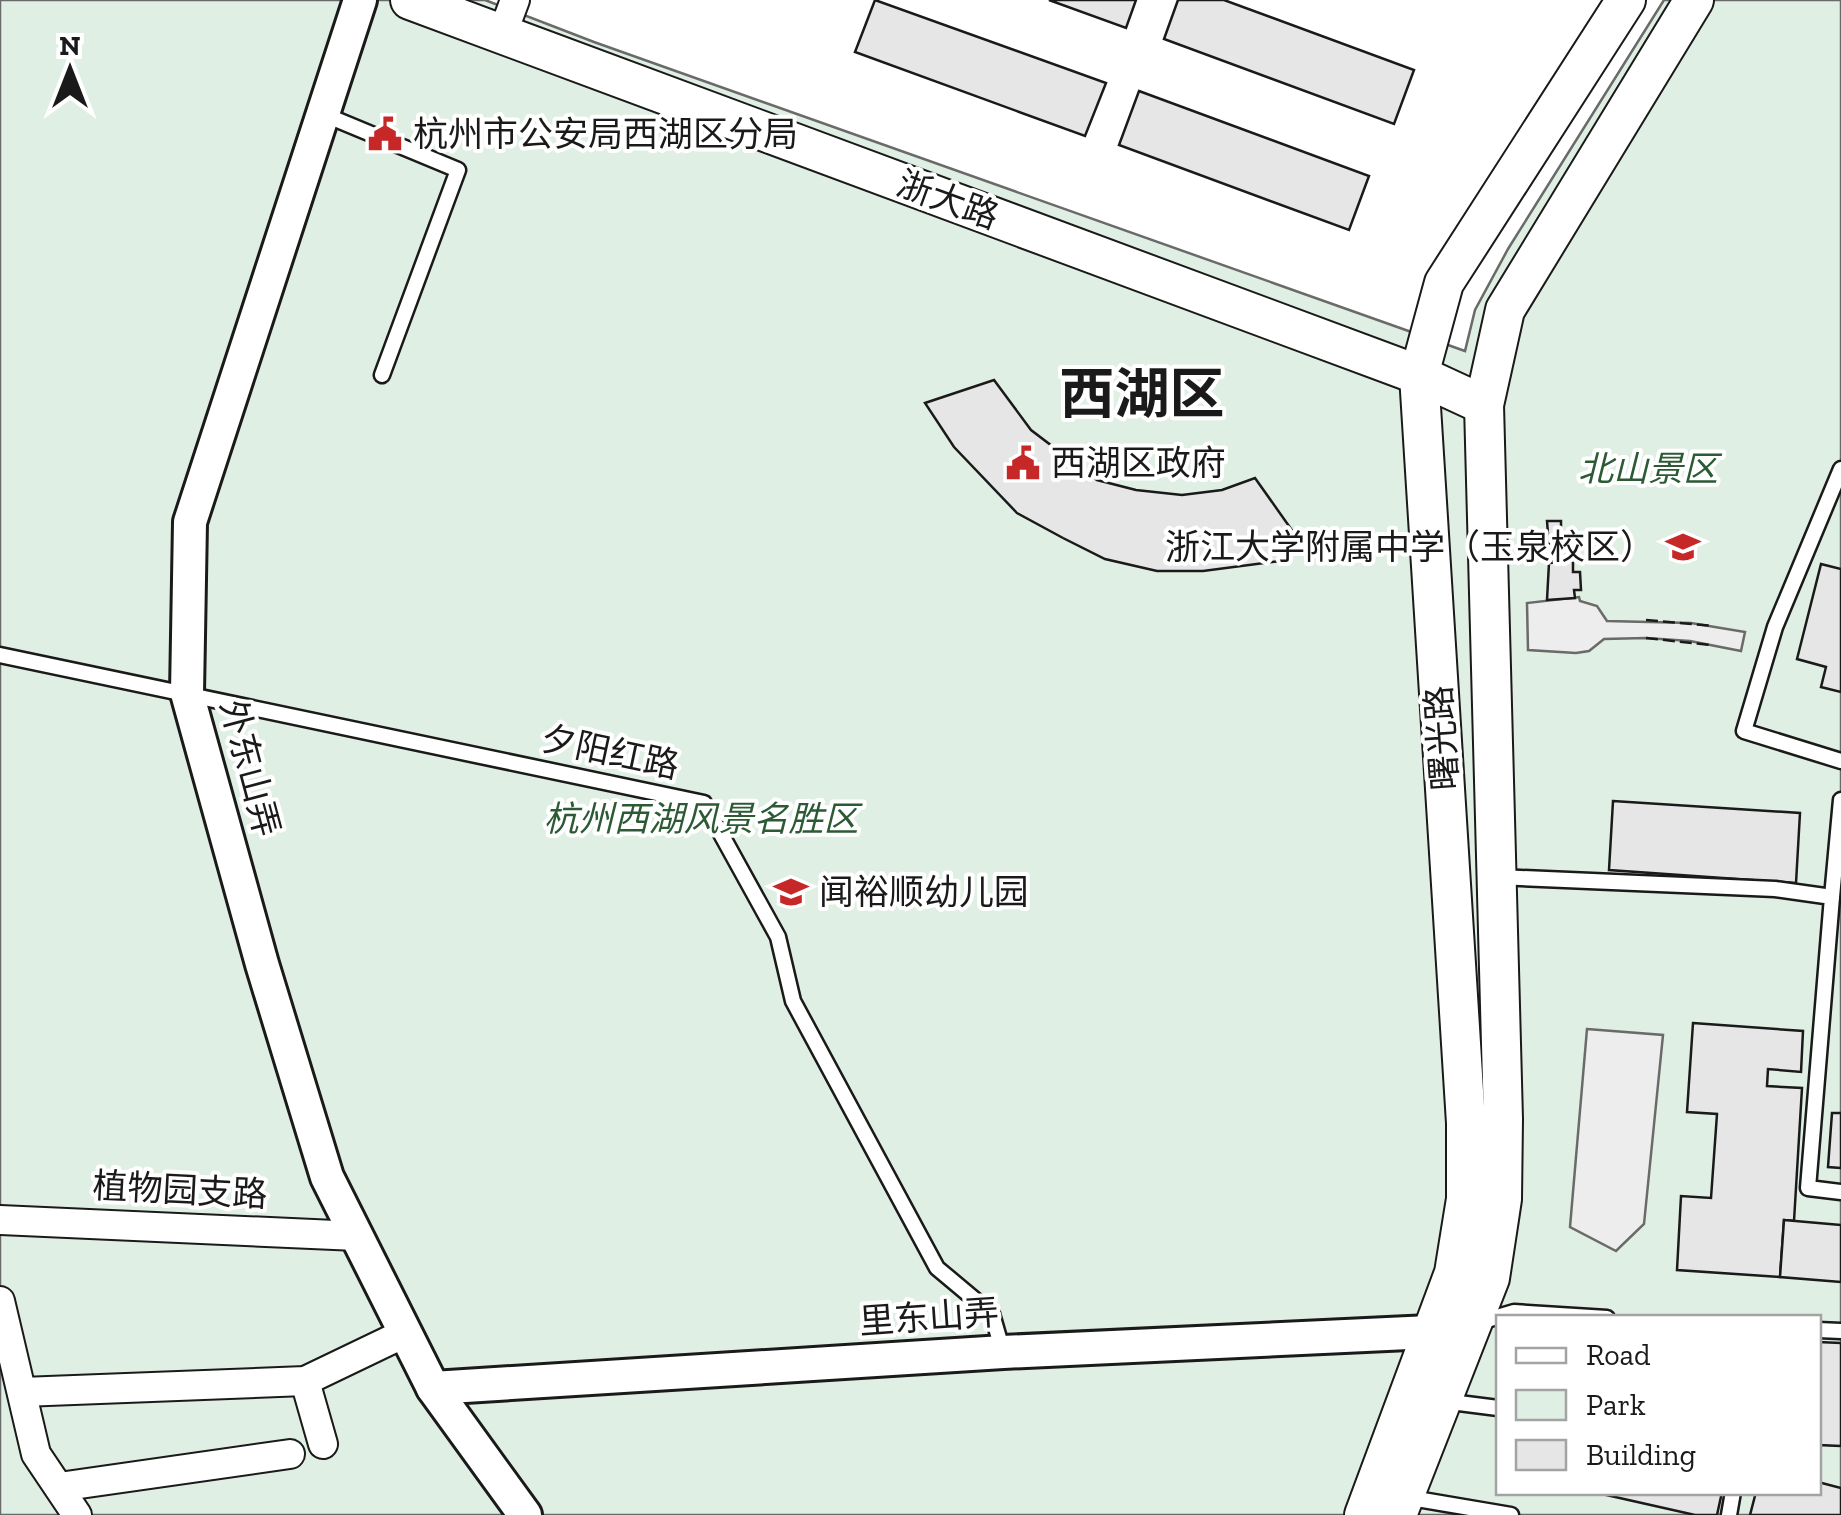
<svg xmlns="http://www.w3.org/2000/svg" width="1841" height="1515" font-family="'Zilla Slab','Noto Sans SC',serif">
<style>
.green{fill:#e0efe3;stroke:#6a6a6a;stroke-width:2.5;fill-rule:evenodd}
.parking{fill:#ededed;stroke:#6a6a6a;stroke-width:2.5}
.building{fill:#e6e6e6;stroke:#1a1a1a;stroke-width:2.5}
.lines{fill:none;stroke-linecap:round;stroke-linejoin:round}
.service-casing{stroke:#1a1a1a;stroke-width:19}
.minor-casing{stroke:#1a1a1a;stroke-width:32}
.tertiary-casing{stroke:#1a1a1a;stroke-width:38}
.secondary-casing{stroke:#1a1a1a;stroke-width:42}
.service{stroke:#fff;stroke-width:14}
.minor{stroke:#fff;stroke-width:28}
.tertiary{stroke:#fff;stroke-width:32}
.secondary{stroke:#fff;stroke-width:38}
.fence{stroke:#1a1a1a;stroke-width:2.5;stroke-dasharray:12 5;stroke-linecap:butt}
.labels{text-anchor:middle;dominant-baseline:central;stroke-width:8;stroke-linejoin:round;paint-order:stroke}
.poi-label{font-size:35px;fill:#1a1a1a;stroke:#fff;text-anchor:start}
.street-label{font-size:35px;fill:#1a1a1a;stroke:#fff}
.park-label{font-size:35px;font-style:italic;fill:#2b5a34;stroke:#fff}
.town-label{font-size:55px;font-weight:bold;fill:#1a1a1a;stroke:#fff}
</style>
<rect width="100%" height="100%" fill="#fff"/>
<path class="green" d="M0 0H485L594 42 1465 351 1475 310 1508 249 1664 0H1841V1515H0ZM1498 1318H1818V1492H1498Z"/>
<g class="parking">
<polygon points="1579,597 1580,601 1597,606 1607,621 1691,623 1745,632 1741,651 1690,641 1646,638 1604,639 1589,651 1576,653 1528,650 1527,603"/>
<polygon points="1587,1029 1663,1035 1644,1224 1616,1251 1570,1227"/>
</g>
<g class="building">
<polygon points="875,0 1106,83 1085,136 855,52"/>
<polygon points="1049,0 1136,0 1126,28"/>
<polygon points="1178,0 1224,0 1414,70 1394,124 1164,39"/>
<polygon points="1139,91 1369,176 1349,230 1119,145"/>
<polygon points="994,380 1031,430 1097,480 1136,490 1182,495 1222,490 1255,478 1301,543 1280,561 1203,571 1157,571 1105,559 1063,538 1017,513 954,447 925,403"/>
<polygon points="1547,521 1561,521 1561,536 1569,536 1570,559 1550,560"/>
<polygon points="1573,561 1573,572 1580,572 1581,590 1574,590 1575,598 1547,600 1549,563"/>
<polygon points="1821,564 1841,569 1841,692 1821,687 1826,667 1797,659"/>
<polygon points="1613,801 1800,813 1796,883 1609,870"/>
<polygon points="1693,1023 1803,1031 1801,1072 1768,1069 1767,1086 1802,1088 1794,1221 1784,1220 1780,1277 1677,1270 1681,1196 1711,1198 1717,1114 1687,1112"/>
<polygon points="1832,1113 1841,1113 1841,1168 1828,1167"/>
<polygon points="1784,1220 1841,1225 1841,1282 1780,1277"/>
<polygon points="1818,1342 1841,1343 1841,1446 1818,1445"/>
<polygon points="1818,1482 1841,1488 1841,1515 1750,1515 1756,1492 1818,1492"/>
<polygon points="1593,1492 1722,1492 1717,1515 1695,1515"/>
</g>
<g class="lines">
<g class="service-casing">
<g id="service">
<polyline points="323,114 458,170 382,375"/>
<polyline points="1841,469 1775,627 1744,731 1841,761"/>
<polyline points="0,655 704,803 778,937 793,1001 937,1268 992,1314 1003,1352"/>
<polyline points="1498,877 1775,889 1832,897 1808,1188 1841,1192"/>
<polyline points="1832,897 1841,800"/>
<polyline points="1480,1322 1514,1312 1607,1318"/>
<polyline points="1818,1330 1841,1331"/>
<polyline points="1443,1401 1498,1408"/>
<polyline points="1405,1497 1511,1515"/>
<polyline points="1729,1515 1733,1492"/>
</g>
</g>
<g class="minor-casing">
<g id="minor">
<polyline points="502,35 515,0"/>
<polyline points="0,1220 357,1236"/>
<polyline points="0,1301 36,1454 77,1515"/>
<polyline points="305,1381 323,1444"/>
<polyline points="22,1392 305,1381 405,1333"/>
<polyline points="59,1487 290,1454"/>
</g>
</g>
<g class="tertiary-casing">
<g id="tertiary">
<polyline points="360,0 190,522 187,693 262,964 327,1177 433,1388 525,1515"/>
<polyline points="433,1388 1003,1352 1430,1332"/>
</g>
</g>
<g class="secondary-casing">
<g id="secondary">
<polyline points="410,0 1419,375 1484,405"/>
<polyline points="1364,1515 1454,1273 1466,1199 1466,1123 1419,375 1444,283 1626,0"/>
<polyline points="1397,1515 1490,1278 1502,1199 1503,1119 1484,405 1505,310 1694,0"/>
</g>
</g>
<use href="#service" class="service"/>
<use href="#minor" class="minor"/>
<use href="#tertiary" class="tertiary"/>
<use href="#secondary" class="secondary"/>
<g class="fence">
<polyline points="1646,620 1713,626"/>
<polyline points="1646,638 1710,645"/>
</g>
</g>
<defs>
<g id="civic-bare" transform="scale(2.7)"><path d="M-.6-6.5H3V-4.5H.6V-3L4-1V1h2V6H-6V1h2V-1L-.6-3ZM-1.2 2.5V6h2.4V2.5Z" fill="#c62828" stroke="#fff" stroke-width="2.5" paint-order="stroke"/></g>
<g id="school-bare" transform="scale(2.7)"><path d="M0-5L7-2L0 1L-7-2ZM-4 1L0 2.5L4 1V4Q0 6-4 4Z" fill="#c62828" stroke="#fff" stroke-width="2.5" paint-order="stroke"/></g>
</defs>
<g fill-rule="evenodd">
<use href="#civic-bare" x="385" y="134"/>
<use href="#civic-bare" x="1023" y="463"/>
<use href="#school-bare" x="1683" y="547"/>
<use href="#school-bare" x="791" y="892"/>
</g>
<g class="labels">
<g class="poi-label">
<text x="413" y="134">杭州市公安局西湖区分局</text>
<text x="1051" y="463">西湖区政府</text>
<text x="1655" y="547" text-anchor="end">浙江大学附属中学（玉泉校区）</text>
<text x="819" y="892">闻裕顺幼儿园</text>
</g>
<g class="street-label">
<text transform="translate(948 200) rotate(20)">浙大路</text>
<text transform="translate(1442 738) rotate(-94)">曙光路</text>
<text transform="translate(610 752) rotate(12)">夕阳红路</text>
<text transform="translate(250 768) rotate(75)">外东山弄</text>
<text transform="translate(180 1190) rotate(3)">植物园支路</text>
<text transform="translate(929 1317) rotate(-4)">里东山弄</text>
</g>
<g class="park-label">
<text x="1648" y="469">北山景区</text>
<text x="701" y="819">杭州西湖风景名胜区</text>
</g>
<g class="town-label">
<text x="1142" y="394">西湖区</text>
</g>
</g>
<rect x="1496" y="1315" width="325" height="180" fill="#ffffff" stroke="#a3a3a3" stroke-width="2.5"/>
<rect x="1516" y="1348" width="50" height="15" fill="#ffffff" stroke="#a3a3a3" stroke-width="2.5"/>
<text x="1586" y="1365" font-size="30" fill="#1a1a1a">Road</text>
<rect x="1516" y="1390" width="50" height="30" fill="#e0efe3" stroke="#a3a3a3" stroke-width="2.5"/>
<text x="1586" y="1415" font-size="30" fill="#1a1a1a">Park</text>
<rect x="1516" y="1440" width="50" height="30" fill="#e6e6e6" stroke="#a3a3a3" stroke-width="2.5"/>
<text x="1586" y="1465" font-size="30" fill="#1a1a1a">Building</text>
<g transform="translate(70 70)" stroke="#ffffff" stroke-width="8" paint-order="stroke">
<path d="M0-8L18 38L0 25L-18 38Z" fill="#1a1a1a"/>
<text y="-15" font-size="28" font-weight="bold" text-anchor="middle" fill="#1a1a1a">N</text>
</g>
</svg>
